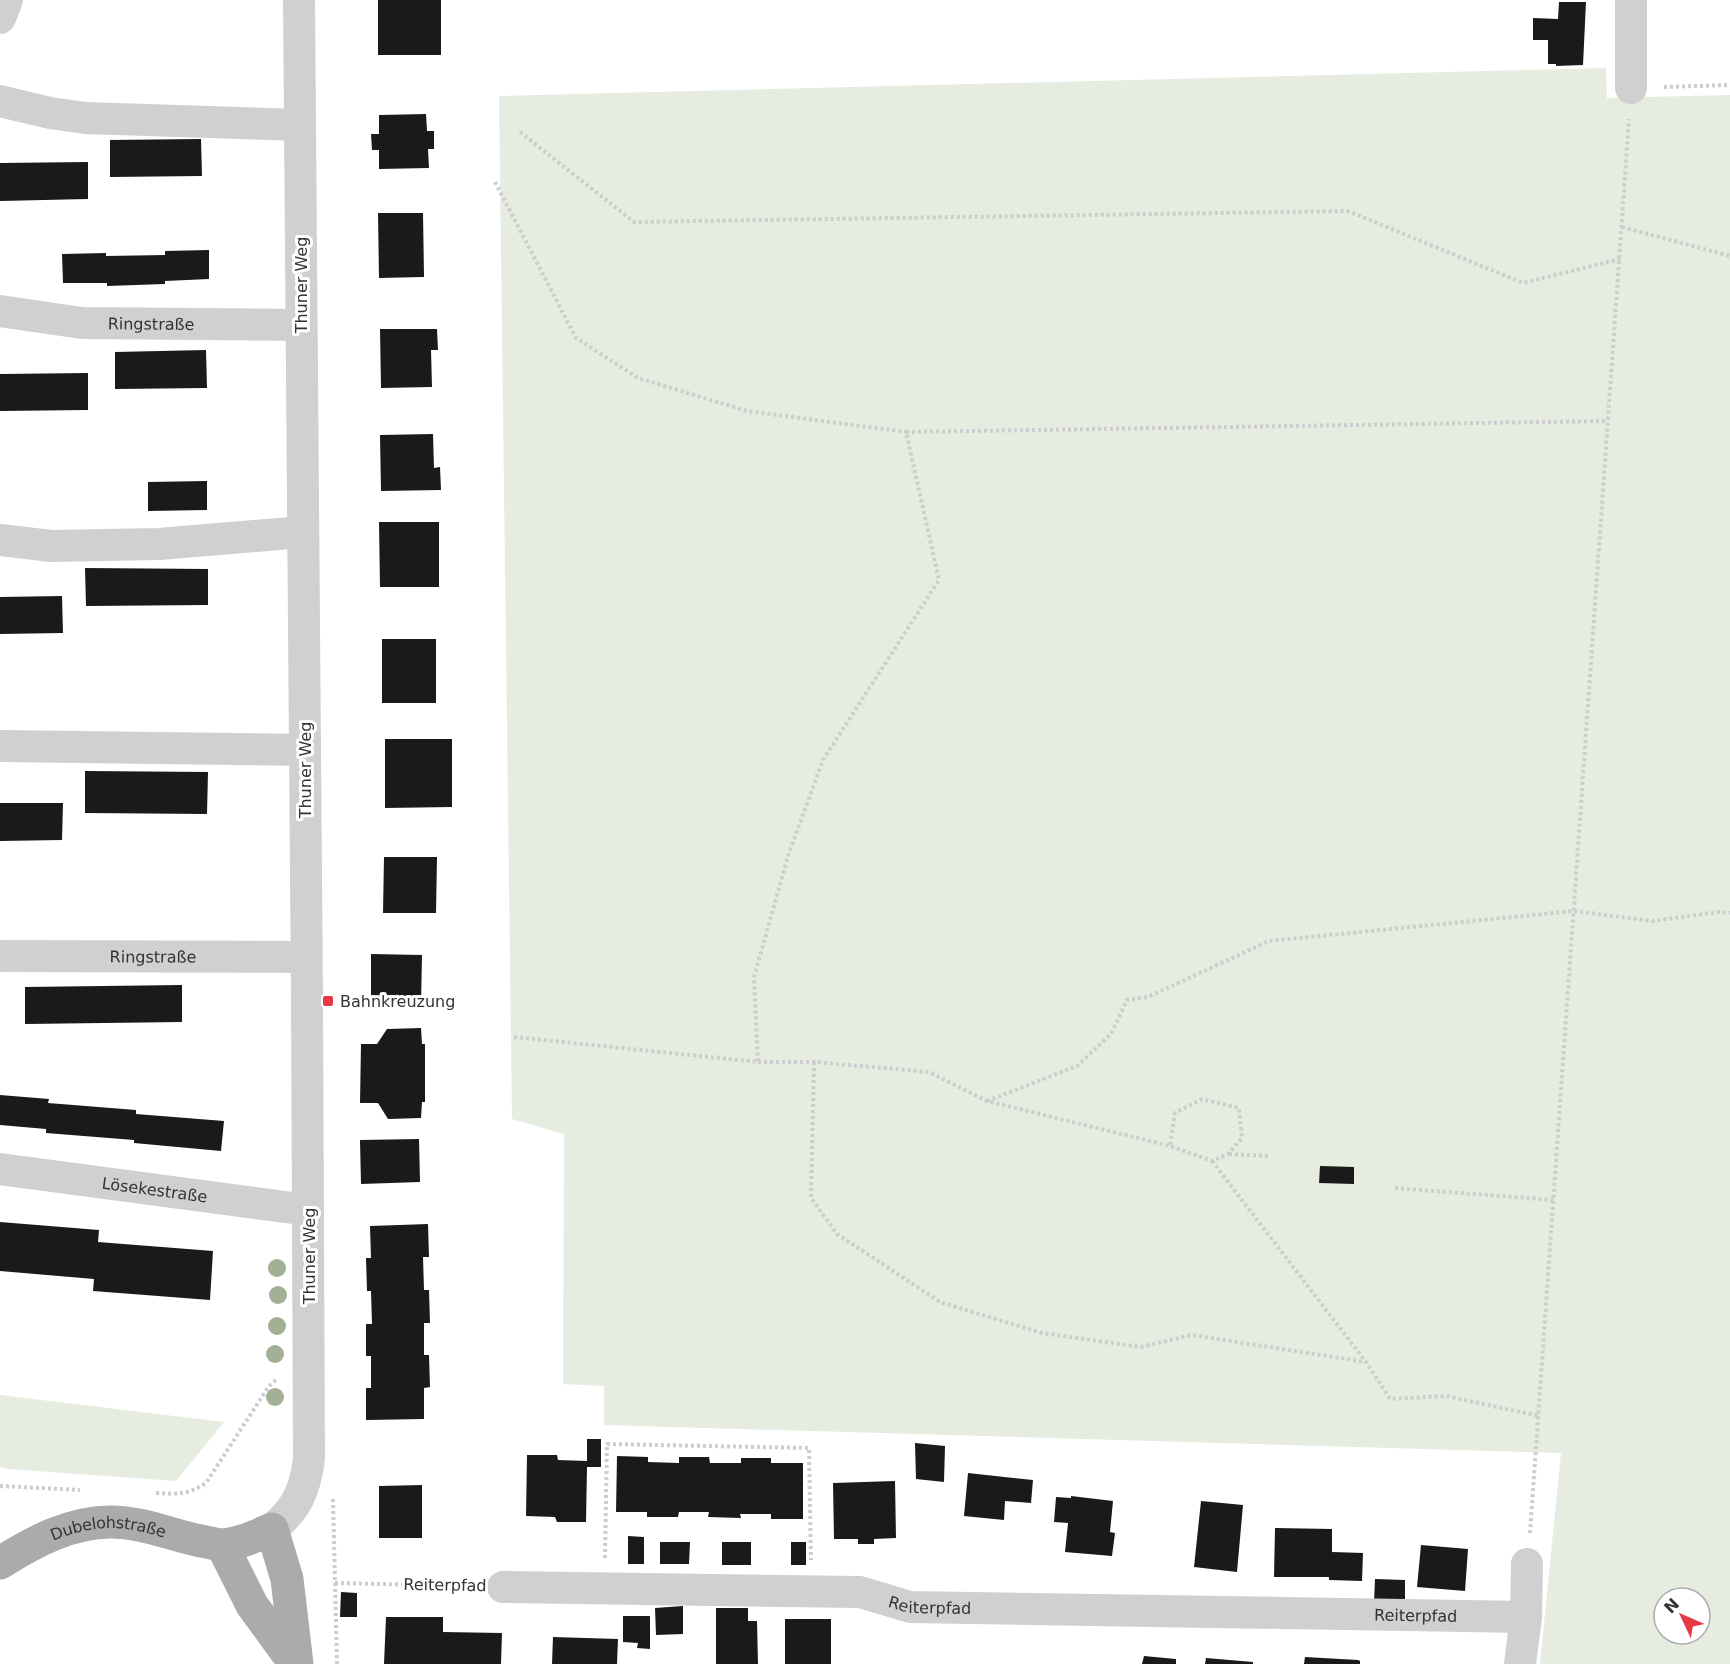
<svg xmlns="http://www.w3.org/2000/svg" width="1730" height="1664" font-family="'DejaVu Sans',sans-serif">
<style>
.green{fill:#e6ecdf;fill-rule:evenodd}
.building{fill:#1a1a1a}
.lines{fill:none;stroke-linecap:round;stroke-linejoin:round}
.path{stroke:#cdcdcd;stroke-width:4;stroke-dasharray:3 3;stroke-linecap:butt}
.minor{stroke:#d0d0d0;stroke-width:32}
.major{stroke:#ababab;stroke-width:33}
.tree{fill:#a2b095}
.poi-dot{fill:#e63946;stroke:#fff;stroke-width:2}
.labels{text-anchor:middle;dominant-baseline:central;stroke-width:6;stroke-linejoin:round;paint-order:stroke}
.street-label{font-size:16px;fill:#333;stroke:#fff}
.poi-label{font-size:16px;fill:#333;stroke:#fff;text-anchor:start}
</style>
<rect width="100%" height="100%" fill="#fff"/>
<g class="green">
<path d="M1606 68 1607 98 1730 95V1664H1540L1561 1453 604 1425V1386L563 1384 564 1134 512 1119 499 96ZM1664 1598H1700V1634H1664Z"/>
<polygon points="0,1395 224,1422 176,1481 8,1469 0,1467"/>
</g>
<g class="building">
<rect x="378" y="0" width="63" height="55"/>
<polygon points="1559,2 1586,2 1583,65 1556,66 1556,64 1548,64 1548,40 1533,40 1533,18 1558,19"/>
<polygon points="426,114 427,131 434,131 434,149 428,149 429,168 379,169 379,150 372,150 371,134 379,134 379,115"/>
<polygon points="201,139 202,176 110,177 110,140"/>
<polygon points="88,162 88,199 0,201 0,163"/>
<polygon points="378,213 423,213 424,277 379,278"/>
<polygon points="209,250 209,279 165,281 165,284 107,286 107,283 63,283 62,254 106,253 106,256 165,255 165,251"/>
<polygon points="380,329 437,329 438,350 431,350 432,387 381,388"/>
<polygon points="206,350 207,388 115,389 115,352"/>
<polygon points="88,373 88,410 0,411 0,374"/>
<polygon points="433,434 434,468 440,467 441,490 381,491 380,435"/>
<polygon points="207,481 207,510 148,511 148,482"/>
<polygon points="379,522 439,522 439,587 380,587"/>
<polygon points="85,568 208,569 208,605 86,606"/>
<polygon points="62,596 63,633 0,634 0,597"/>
<rect x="382" y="639" width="54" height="64"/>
<polygon points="385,739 452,739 452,807 385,808"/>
<polygon points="85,771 208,772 207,814 85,813"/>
<polygon points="0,803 63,803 62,840 0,841"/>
<polygon points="384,857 437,857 436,913 383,913"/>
<polygon points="371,954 422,955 421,1005 371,1004"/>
<polygon points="182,985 182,1022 25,1024 25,987"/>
<polygon points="421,1028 422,1044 425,1044 425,1102 422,1102 421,1118 388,1119 378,1103 360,1103 361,1044 377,1044 387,1029"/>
<polygon points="0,1095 49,1099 48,1103 136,1110 136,1114 224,1121 221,1151 134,1143 134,1140 46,1133 46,1129 0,1125"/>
<polygon points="419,1139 420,1182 361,1184 360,1140"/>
<polygon points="1320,1166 1354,1167 1354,1184 1319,1183"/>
<polygon points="0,1222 99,1230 98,1242 213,1251 210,1300 93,1291 94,1279 0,1271"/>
<polygon points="428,1224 429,1257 423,1257 424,1290 429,1290 430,1323 424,1323 424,1355 429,1355 430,1387 424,1388 424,1419 366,1420 366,1388 371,1388 371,1356 366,1356 366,1324 372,1324 371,1291 367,1291 366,1258 371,1258 370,1226"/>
<polygon points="587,1439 601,1439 601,1467 587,1467 586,1522 557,1522 555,1517 526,1516 527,1455 557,1455 558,1460 587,1461"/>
<polygon points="915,1443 945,1446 944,1482 916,1479"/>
<polygon points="617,1456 648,1457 648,1462 679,1463 679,1457 709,1457 710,1463 741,1463 741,1458 771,1458 771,1463 803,1463 803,1519 771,1519 771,1514 740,1514 741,1518 708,1517 709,1512 679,1512 678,1517 647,1517 647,1512 616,1512"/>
<polygon points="968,1473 1033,1480 1031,1503 1005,1501 1004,1520 964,1516"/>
<polygon points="895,1481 896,1538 874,1539 874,1544 858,1544 858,1539 834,1539 833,1483"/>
<polygon points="422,1485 422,1538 379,1538 379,1486"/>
<polygon points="1071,1496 1113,1501 1110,1532 1115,1533 1112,1556 1065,1552 1068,1523 1054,1522 1056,1497 1071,1498"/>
<polygon points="1201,1501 1243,1505 1237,1572 1194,1567"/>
<polygon points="1275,1528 1332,1529 1332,1552 1363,1553 1362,1581 1329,1580 1329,1577 1274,1577"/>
<polygon points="628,1536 644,1537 644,1564 628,1564"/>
<polygon points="660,1542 690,1542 689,1564 660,1564"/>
<rect x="722" y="1542" width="29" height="23"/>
<rect x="791" y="1542" width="15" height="23"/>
<polygon points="1421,1545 1468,1549 1465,1591 1417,1587"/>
<polygon points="1375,1579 1405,1580 1405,1604 1374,1604"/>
<polygon points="341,1592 357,1593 357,1617 340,1617"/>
<polygon points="683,1606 683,1634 656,1635 655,1608"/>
<polygon points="716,1608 748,1608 748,1621 757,1621 758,1664 716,1664"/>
<polygon points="623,1616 650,1616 650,1649 637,1648 638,1643 623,1642"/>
<polygon points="386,1617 443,1617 443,1632 502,1633 501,1664 384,1664"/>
<rect x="785" y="1619" width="46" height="45"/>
<polygon points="553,1637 618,1639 617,1664 552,1664"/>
<polygon points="1144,1656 1176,1659 1176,1664 1142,1664"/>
<polygon points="1305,1657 1358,1660 1360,1661 1360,1664 1304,1664"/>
<polygon points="1206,1658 1253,1662 1253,1664 1205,1664"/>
</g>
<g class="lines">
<g class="path">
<polyline points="1664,87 1730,85"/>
<polyline points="520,132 634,222 1348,211 1523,283 1620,259"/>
<polyline points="495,182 576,338 638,378 747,411 906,432"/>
<polyline points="1622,227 1730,256"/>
<polyline points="514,1037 758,1062 754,977 789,853 823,760 939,580 906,432 1608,421"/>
<polyline points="758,1062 814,1062 929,1072 987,1101 1170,1146 1175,1113 1202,1099 1239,1108 1242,1138 1228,1154 1212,1161 1170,1146"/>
<polyline points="814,1062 811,1198 837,1234 940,1302 1042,1333 1141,1347 1192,1335 1366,1362"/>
<polyline points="987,1101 1077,1066 1111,1034 1127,1000 1148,997 1269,941 1574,911 1652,921 1719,912 1730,913"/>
<polyline points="1229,1154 1268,1156"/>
<polyline points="1212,1161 1366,1362 1390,1399 1446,1396 1539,1416"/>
<polyline points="1395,1188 1554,1200"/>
<polyline points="0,1486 80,1490"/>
<path d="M156 1493C178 1494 188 1495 206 1483L269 1386 277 1379"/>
<polyline points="333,1499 337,1664"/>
<polyline points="1530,1533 1629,119"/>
<polyline points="605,1558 607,1444 809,1448 811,1560"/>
<polyline points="335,1583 472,1586"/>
</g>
<g class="minor">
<polyline points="0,18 7,0"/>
<polyline points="1631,88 1631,0"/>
<polyline points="0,101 50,113 85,118 300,125"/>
<path id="s1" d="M0 311 82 323 301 325"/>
<polyline points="0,540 51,546 159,544 303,532"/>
<polyline points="0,746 305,750"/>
<path id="s2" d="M0 956 306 957"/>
<path id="s3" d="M0 1169 308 1210"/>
<path d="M272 1529C297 1509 305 1490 309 1459L307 1000 299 0"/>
<path id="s4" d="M503 1587 860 1592 910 1607 1526 1617"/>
<polyline points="1520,1664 1526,1617 1527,1564"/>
</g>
<g class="major">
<polyline points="222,1545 252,1605 295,1664"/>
<path id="s5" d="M0 1563C33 1542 70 1522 111 1522 142 1522 171 1535 201 1541 208 1542 217 1545 224 1545 241 1543 256 1536 272 1529L287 1579 297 1664"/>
</g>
</g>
<g class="tree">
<circle cx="277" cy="1268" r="9"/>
<circle cx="278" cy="1295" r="9"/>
<circle cx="277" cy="1326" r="9"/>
<circle cx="275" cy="1354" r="9"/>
<circle cx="275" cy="1397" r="9"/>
</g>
<rect class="poi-dot" x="322" y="995" width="12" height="12" rx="3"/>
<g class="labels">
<g class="street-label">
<text transform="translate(301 285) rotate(-90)">Thuner Weg</text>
<text stroke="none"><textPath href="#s1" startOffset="152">Ringstraße</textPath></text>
<text transform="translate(305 770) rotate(-90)">Thuner Weg</text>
<text stroke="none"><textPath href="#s2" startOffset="153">Ringstraße</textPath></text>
<text stroke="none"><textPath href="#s3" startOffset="156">Lösekestraße</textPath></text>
<text transform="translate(309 1256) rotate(-90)">Thuner Weg</text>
<text stroke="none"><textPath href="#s5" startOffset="117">Dubelohstraße</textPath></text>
<text transform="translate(445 1585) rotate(1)">Reiterpfad</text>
<text stroke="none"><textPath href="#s4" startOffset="429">Reiterpfad</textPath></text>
<text stroke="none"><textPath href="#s4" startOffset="915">Reiterpfad</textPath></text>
</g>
<g class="poi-label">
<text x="340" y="1001">Bahnkreuzung</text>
</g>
</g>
<g transform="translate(1682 1616) rotate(314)"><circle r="28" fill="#ffffff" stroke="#adadad" stroke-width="1.5"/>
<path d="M0-4.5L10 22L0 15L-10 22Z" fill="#e63946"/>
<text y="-9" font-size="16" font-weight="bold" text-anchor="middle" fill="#333333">N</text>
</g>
</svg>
